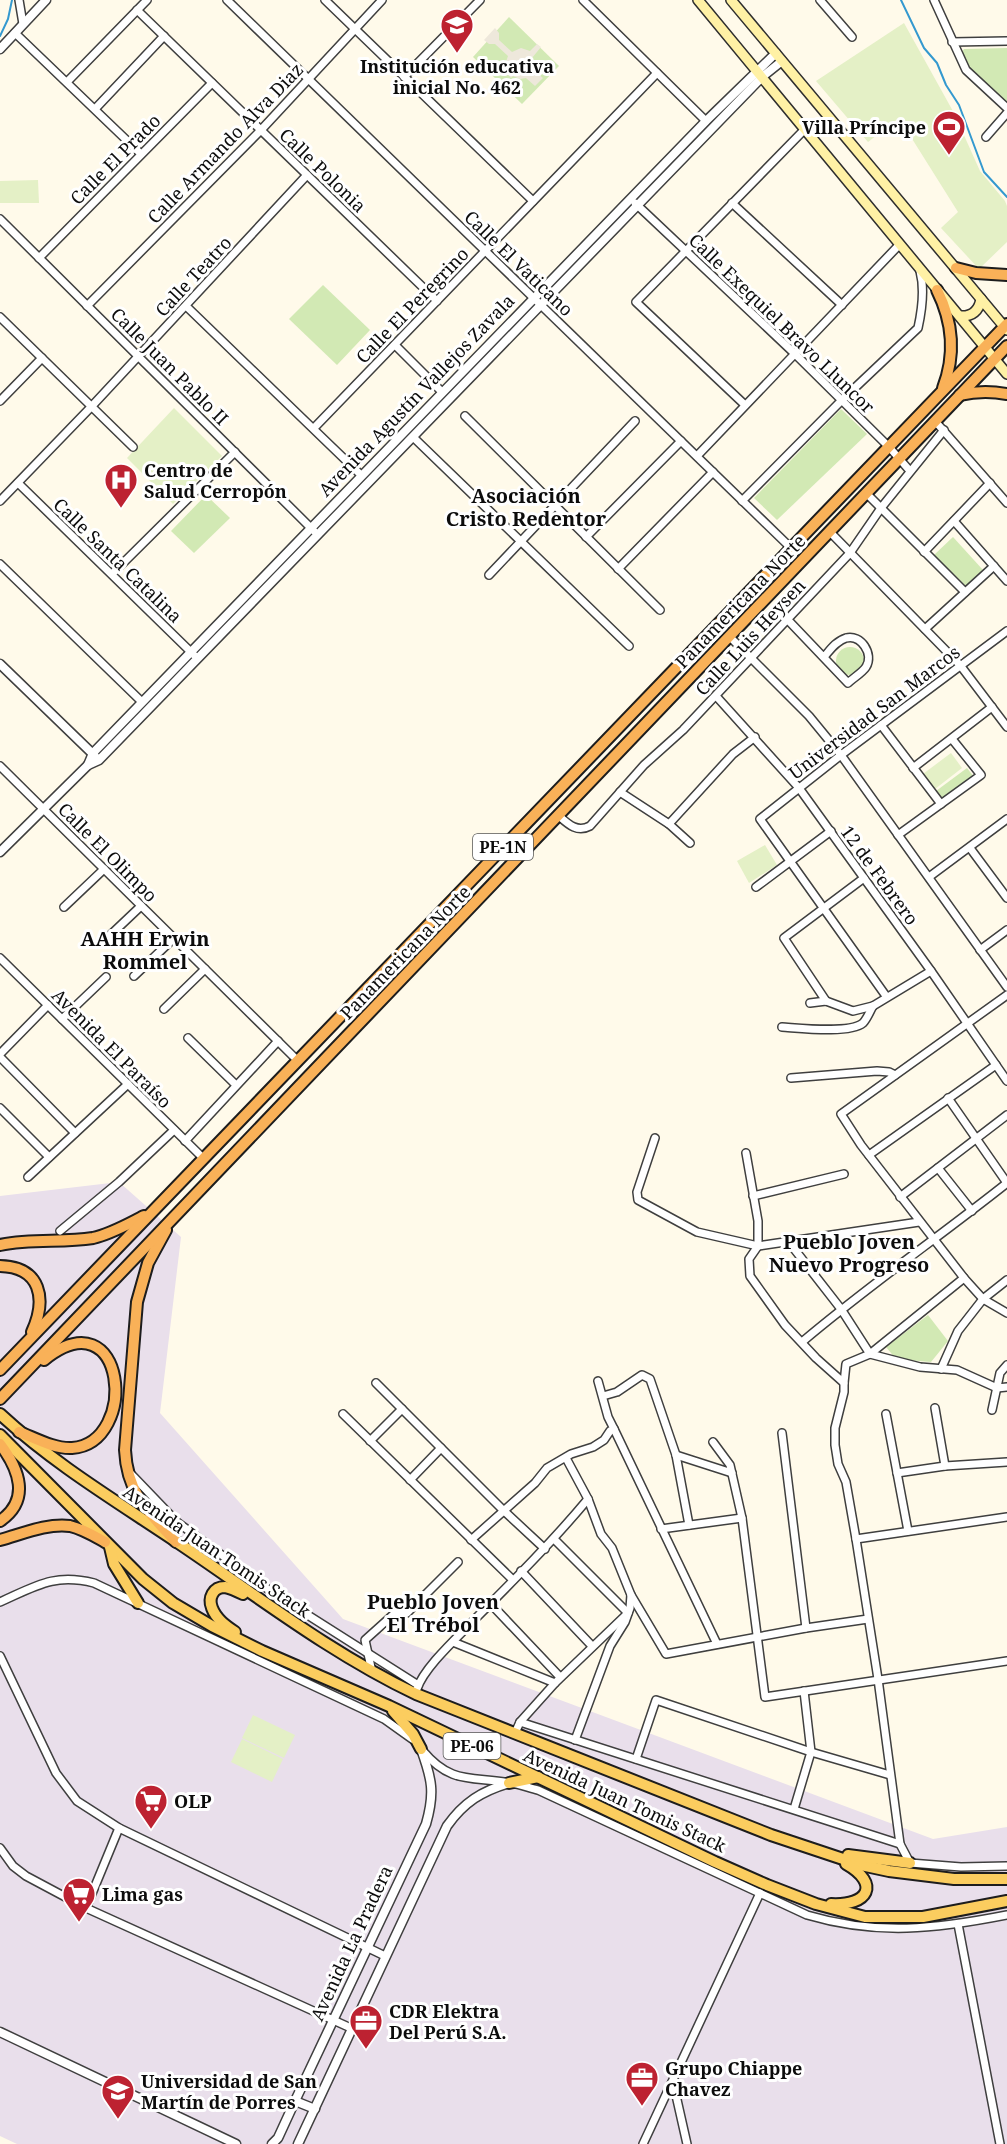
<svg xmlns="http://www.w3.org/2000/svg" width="1007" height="2144" font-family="'Noto Serif',serif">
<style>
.industrial{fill:#e9dfeb}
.green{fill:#d2e9b4}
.pitch{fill:#e4f0c6}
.plaza{fill:#eee8db}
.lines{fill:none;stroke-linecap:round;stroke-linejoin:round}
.stream{stroke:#3499cf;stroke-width:2}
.minor-casing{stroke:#3f3f3f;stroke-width:10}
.tertiary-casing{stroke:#3f3f3f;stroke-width:11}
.secondary-casing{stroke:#2e2e2e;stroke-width:12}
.primary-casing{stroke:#1d1d1d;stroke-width:14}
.trunk-casing{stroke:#1d1d1d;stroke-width:14}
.minor{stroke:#fff;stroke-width:7}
.tertiary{stroke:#fff;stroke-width:8}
.secondary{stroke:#fff1a5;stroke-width:9}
.primary{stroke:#fbcd5f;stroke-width:10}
.trunk{stroke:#f9b158;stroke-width:10}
.labels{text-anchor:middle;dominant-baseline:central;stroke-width:6;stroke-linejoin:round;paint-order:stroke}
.shield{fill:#fff;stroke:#555;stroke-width:1.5}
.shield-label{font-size:16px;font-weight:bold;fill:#0c0c0c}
.poi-label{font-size:18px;font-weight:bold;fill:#0c0c0c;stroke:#fff;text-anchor:start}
.street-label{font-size:18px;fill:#0c0c0c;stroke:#fff}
.neighbourhood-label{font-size:20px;font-weight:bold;fill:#0c0c0c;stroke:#fff}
</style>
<rect width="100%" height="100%" fill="#fffaea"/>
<polygon class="industrial" points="119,1182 181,1237 160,1413 343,1619 933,1839 1007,1827 1007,2144 17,2144 0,2136 0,1196"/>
<g class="green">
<polygon points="509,17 559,66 522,104 473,57"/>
<polygon points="1007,48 1007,106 970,70 962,52 964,49"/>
<polygon points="323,285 370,330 337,365 289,319"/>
<polygon points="841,409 867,434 777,520 754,498"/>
<polygon points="206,495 230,518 194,553 171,531"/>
<polygon points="953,537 983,570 966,586 934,555"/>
<circle cx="850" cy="661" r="14"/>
<polygon points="967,768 974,777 943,801 936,791"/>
<polygon points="928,1315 948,1341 931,1362 896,1359 886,1347"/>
</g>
<g class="pitch">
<polygon points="904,23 954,113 980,171 1005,201 1007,206 1007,242 979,269 941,228 958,212 899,118 868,142 816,81"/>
<polygon points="38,180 39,203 0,203 0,181"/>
<polygon points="174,408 222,456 173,504 127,458"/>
<polygon points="951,753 962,768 935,789 923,774"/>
<polygon points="765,845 777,865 749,883 737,861"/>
<polygon points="253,1715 295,1735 284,1758 242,1738"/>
<polygon points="242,1739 283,1759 272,1782 231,1762"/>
</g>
<polygon class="plaza" points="495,28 499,33 499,40 512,52 521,48 530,51 537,44 541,47 532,58 534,62 533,70 543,78 535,86 526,78 520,79 513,76 511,78 508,74 505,65 508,56 495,44 489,44 484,40"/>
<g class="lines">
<g class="stream">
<polyline points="901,0 924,48 937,63 946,85 959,105 984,172 1007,197"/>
<polyline points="0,36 8,19 12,0"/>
</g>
<g class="minor-casing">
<g id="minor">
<polyline points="19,0 23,24"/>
<polyline points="227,0 791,548"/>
<polyline points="325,0 533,201"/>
<polyline points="583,0 706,121"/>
<polyline points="820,0 852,37"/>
<polyline points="934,0 966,70 1007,108"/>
<polyline points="137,10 437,301"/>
<polyline points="15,33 141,154"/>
<polyline points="952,42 1007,41"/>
<polyline points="404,77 480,0"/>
<polyline points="67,82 147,0"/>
<polyline points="95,109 164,36"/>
<polyline points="986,137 1007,113"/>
<polyline points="635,203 794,353 889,447 910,471"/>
<polyline points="732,203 842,305"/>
<polyline points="0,219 314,531"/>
<polyline points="39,258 212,83"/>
<polyline points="87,306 261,130 382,0"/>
<polyline points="186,306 361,475"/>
<polyline points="0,317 133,447"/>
<polyline points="395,345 442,392"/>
<polyline points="0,401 42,358"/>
<polyline points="745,405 636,302 805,129"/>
<polyline points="465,416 660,610"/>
<polyline points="935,421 1007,503"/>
<polyline points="314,428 657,73"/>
<polyline points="413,437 629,646"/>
<polyline points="697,456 900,244"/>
<polyline points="18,483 194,655"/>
<polyline points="866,493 965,592"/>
<polyline points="0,501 92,406 307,175"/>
<path d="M742 501 842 400 918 328C922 310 925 290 920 271"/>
<polyline points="954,521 1007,581"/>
<polyline points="829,531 960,665 1007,727"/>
<polyline points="586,537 681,441"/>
<polyline points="924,552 990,483"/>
<polyline points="0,564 142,702"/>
<polyline points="618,569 713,472"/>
<polyline points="112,574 235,452"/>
<polyline points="489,575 635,421"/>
<path d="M787 619 848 683C853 678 862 673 866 667 874 654 861 634 846 638 836 641 830 650 824 657"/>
<polyline points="925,629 994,566"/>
<polyline points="729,636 809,716 841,755 1007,987"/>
<polyline points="716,696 799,788 931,971 1007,1081"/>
<polyline points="881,725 941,804"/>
<polyline points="0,766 298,1061"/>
<polyline points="913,768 992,707"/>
<polyline points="620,792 669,824 690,843"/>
<path d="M559 816C568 824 577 833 590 826L644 765 683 730 850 553 881 508 944 430"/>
<polyline points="669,824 733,754 755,737"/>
<polyline points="898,835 981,775 952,739"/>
<polyline points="970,848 1007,898"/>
<polyline points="929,877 1007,819"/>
<polyline points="756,887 831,831"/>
<polyline points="64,907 104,869"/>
<polyline points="102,943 141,906"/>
<polyline points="980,950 1007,930"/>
<polyline points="0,958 203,1158"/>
<polyline points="134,976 174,938"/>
<polyline points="1007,995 841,1114 861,1145 964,1278 983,1299 1007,1313"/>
<polyline points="886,996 760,819 841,755 1007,631"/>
<polyline points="826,1001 784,938 864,878"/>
<polyline points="810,1003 826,1001 853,1011 873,1006 931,971"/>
<polyline points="164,1009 205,969"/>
<polyline points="62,1019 106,977"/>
<path d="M782 1027C799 1028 850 1034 863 1023 867 1019 870 1011 873 1006"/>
<polyline points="188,1038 236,1085"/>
<polyline points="0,1054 48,1005"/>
<polyline points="0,1057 75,1133"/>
<polyline points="791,1078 877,1071 889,1072 895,1075"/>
<polyline points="948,1098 1007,1183"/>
<polyline points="0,1108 49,1157"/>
<polyline points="655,1138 637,1192 638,1200 697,1232 758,1246 919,1222"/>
<polyline points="185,1141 278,1041"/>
<polyline points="746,1153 758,1221 758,1246 749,1259 750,1276 785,1325 816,1358 844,1383 844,1392 835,1428 835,1445 838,1464 846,1482 856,1539 878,1679 900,1844 910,1863 961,1867 1007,1866"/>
<polyline points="869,1155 996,1065"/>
<polyline points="938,1168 972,1211"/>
<polyline points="28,1177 128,1084"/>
<polyline points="753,1196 844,1174"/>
<polyline points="900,1197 1007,1115"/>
<polyline points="60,1231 119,1182 174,1130"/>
<polyline points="788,1241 841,1309 870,1354 920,1367 957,1370 997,1388 1007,1387"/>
<path d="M802 1342C868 1286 939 1237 1007 1183"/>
<polyline points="941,1369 958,1331 983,1299 1007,1280"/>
<polyline points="376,1383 503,1510 545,1549"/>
<polyline points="844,1383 846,1364 870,1354 964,1278"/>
<polyline points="603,1396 617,1392 642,1375 650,1379 676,1455 689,1525"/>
<polyline points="935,1408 945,1466"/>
<polyline points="992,1410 1000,1373 1007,1365"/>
<polyline points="343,1414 513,1580"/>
<polyline points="886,1414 908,1531"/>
<polyline points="614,1429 717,1644"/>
<polyline points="782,1433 806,1628"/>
<polyline points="370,1441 402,1409"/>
<polyline points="713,1442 730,1465 742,1518 765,1697 1007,1661"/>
<polyline points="676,1455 732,1473"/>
<polyline points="566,1458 588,1499 601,1534 612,1548 631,1595 630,1608 625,1622 610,1646 575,1740"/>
<polyline points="130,1473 177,1522 273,1593 418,1685"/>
<polyline points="897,1473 945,1466 1007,1462"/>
<polyline points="410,1480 441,1448"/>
<polyline points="661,1529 742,1518"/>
<polyline points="856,1539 1007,1517"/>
<polyline points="471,1540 535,1483 547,1468 571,1454 593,1447 604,1440 610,1431 614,1429 608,1417 598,1381"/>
<polyline points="521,1571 592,1646"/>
<polyline points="631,1595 666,1654 806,1628 868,1619"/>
<path d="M0 1602C36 1586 54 1573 94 1583L384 1719 412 1739"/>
<polyline points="490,1603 560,1677"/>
<polyline points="453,1642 555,1683"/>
<polyline points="0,1656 56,1773 77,1801 119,1828 385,1956"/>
<polyline points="372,1672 365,1640 395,1613 407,1613 458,1562"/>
<path d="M417 1689C424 1667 459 1636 475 1619 514 1580 553 1541 588 1499"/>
<polyline points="520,1722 900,1844"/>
<polyline points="515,1733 520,1722 555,1683 628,1613 554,1539"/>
<path d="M423 1751C451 1785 473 1776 510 1783 520 1784 529 1788 538 1790L807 1915C878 1936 936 1929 1007 1915"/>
<polyline points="636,1759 656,1700 811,1752 890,1775"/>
<polyline points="794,1809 811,1752 804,1691"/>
<polyline points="0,1848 13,1866 26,1876 86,1908 353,2029"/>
<polyline points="86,1908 119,1828"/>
<polyline points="958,1924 1000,2144"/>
<polyline points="673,2082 687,2144"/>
<polyline points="643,2144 760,1893"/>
</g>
</g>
<g class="tertiary-casing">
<g id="tertiary">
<polyline points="0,49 46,0"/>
<polyline points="0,664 95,756"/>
<polyline points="88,765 93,753 706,121 776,53"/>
<polyline points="0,852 88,765 99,760 762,77 782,61"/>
<polyline points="0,2032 236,2144"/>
<polyline points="295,2101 315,2109"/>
<path d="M272 2144 278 2138 295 2101 426 1824C435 1793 432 1779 421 1749"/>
<path d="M298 2144 447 1826C464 1802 482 1791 509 1783"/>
</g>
</g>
<g class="secondary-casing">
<g id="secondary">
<polyline points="698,0 1007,374"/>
<polyline points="731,0 1007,330"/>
<path d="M960 316C972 317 979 311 981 299"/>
</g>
</g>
<g class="primary-casing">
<g id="primary">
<path d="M0 1414C54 1464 116 1501 177 1542 256 1595 330 1653 416 1694L771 1835 861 1865 889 1871 954 1879H1007"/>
<polyline points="0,1435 143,1579 173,1603 212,1626 262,1651 389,1706 715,1862 767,1885 816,1904 865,1917 923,1917 1007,1901"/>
<polyline points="110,1547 114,1564 138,1603"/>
<path d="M235 1632C226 1626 216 1619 212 1608 208 1598 213 1587 225 1587 231 1588 237 1591 243 1594"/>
<polyline points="393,1711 413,1734 421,1749"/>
<polyline points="509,1783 538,1777"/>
<polyline points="848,1855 910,1863"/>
<path d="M831 1904C868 1906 881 1884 846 1864"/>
</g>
</g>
<g class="trunk-casing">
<g id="trunk">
<polyline points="956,268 976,273 1007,275"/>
<path d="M937 290C953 322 956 354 943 388"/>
<path d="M960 395C977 391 990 391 1007 394"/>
<path d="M166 1230 148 1263 137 1302 125 1450C127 1493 148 1512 176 1542"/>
<path d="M0 1245C32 1238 62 1243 93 1238 111 1234 128 1224 144 1216"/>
<path d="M0 1266C41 1267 47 1299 32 1332"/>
<polyline points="0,1370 1007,324"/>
<polyline points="0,1399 1007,346"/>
<path d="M19 1432C35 1438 54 1449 72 1448 140 1443 126 1294 44 1360"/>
<path d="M0 1444C19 1469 31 1500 0 1521"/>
<path d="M0 1540C22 1534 47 1523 70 1526 83 1529 94 1536 105 1542"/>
</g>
</g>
<use href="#minor" class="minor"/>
<use href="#tertiary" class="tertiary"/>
<use href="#secondary" class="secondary"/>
<use href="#primary" class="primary"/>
<use href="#trunk" class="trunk"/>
</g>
<defs>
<g id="school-pin" transform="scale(1.725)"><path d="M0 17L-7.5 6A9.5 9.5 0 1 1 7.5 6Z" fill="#bd2231" stroke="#fff"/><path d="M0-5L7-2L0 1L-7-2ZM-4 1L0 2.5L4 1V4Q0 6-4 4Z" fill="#fff"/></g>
<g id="stadium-pin" transform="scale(1.725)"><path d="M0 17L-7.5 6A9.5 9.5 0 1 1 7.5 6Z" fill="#bd2231" stroke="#fff"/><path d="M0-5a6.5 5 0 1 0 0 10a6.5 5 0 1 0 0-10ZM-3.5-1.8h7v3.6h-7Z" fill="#fff"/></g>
<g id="hospital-pin" transform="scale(1.725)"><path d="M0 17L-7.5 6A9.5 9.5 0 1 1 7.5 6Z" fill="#bd2231" stroke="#fff"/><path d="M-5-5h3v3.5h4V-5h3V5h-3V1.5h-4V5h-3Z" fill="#fff"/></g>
<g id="supermarket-pin" transform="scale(1.725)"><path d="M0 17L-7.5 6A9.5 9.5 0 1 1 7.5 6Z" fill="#bd2231" stroke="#fff"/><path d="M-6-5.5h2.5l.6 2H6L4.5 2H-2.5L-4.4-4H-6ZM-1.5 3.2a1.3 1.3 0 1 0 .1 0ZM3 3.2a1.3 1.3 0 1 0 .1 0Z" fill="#fff"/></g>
<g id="office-pin" transform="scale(1.725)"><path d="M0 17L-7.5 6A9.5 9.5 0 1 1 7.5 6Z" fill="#bd2231" stroke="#fff"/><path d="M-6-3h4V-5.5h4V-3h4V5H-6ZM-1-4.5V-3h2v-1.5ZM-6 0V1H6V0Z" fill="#fff"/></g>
<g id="university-pin" transform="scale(1.725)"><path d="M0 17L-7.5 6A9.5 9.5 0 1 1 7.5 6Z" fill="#bd2231" stroke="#fff"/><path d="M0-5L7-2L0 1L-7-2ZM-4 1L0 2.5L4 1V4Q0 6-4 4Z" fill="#fff"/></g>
</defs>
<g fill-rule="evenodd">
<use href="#school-pin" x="457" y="25"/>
<use href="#stadium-pin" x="949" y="127"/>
<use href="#hospital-pin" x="121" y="480"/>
<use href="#supermarket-pin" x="151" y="1801"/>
<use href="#supermarket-pin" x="79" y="1894"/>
<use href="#office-pin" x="366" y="2021"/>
<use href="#office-pin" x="642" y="2078"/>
<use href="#university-pin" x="118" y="2091"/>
</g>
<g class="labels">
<g class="shield">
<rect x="473" y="834" width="60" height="26" rx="4.5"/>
<rect x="443.5" y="1733" width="57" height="26" rx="4.5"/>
</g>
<g class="shield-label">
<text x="503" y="847">PE-1N</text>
<text x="472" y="1746">PE-06</text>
</g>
<g class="poi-label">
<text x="457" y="66" text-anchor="middle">Institución educativa<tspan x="457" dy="21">inicial No. 462</tspan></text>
<text x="926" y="127" text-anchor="end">Villa Príncipe</text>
<text x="144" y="470">Centro de<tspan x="144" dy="21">Salud Cerropón</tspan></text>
<text x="174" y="1801">OLP</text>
<text x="102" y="1894">Lima gas</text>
<text x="389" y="2011">CDR Elektra<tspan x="389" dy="21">Del Perú S.A.</tspan></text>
<text x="665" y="2068">Grupo Chiappe<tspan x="665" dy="21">Chavez</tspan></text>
<text x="141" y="2081">Universidad de San<tspan x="141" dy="21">Martín de Porres</tspan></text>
</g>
<g class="street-label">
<text transform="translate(225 143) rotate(-46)">Calle Armando Alva Diaz</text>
<text transform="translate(115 159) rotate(-45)">Calle El Prado</text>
<text transform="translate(323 170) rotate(44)">Calle Polonia</text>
<text transform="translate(519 263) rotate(44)">Calle El Vaticano</text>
<text transform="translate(193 276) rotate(-47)">Calle Teatro</text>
<text transform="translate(412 305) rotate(-46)">Calle El Peregrino</text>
<text transform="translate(782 323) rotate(44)">Calle Exequiel Bravo Lluncor</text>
<text transform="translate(170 366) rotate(45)">Calle Juan Pablo II</text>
<text transform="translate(416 395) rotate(-46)">Avenida Agustín Vallejos Zavala</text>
<text transform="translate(118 560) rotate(44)">Calle Santa Catalina</text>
<text transform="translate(740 601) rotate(-46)">Panamericana Norte</text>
<text transform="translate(750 637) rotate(-47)">Calle Luis Heysen</text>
<text transform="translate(874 712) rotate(-37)">Universidad San Marcos</text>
<text transform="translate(108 852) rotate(45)">Calle El Olimpo</text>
<text transform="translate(880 875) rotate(54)">12 de Febrero</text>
<text transform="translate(405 952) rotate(-46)">Panamericana Norte</text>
<text transform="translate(112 1048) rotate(45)">Avenida El Paraíso</text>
<text transform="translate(217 1551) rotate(34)">Avenida Juan Tomis Stack</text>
<text transform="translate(625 1800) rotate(25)">Avenida Juan Tomis Stack</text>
<text transform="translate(351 1943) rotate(-65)">Avenida La Pradera</text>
</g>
<g class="neighbourhood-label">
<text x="526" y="495">Asociación<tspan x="526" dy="23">Cristo Redentor</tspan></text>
<text x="145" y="938">AAHH Erwin<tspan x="145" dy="23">Rommel</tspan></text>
<text x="849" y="1241">Pueblo Joven<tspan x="849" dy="23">Nuevo Progreso</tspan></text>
<text x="433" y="1601">Pueblo Joven<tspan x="433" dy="23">El Trébol</tspan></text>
</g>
</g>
</svg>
